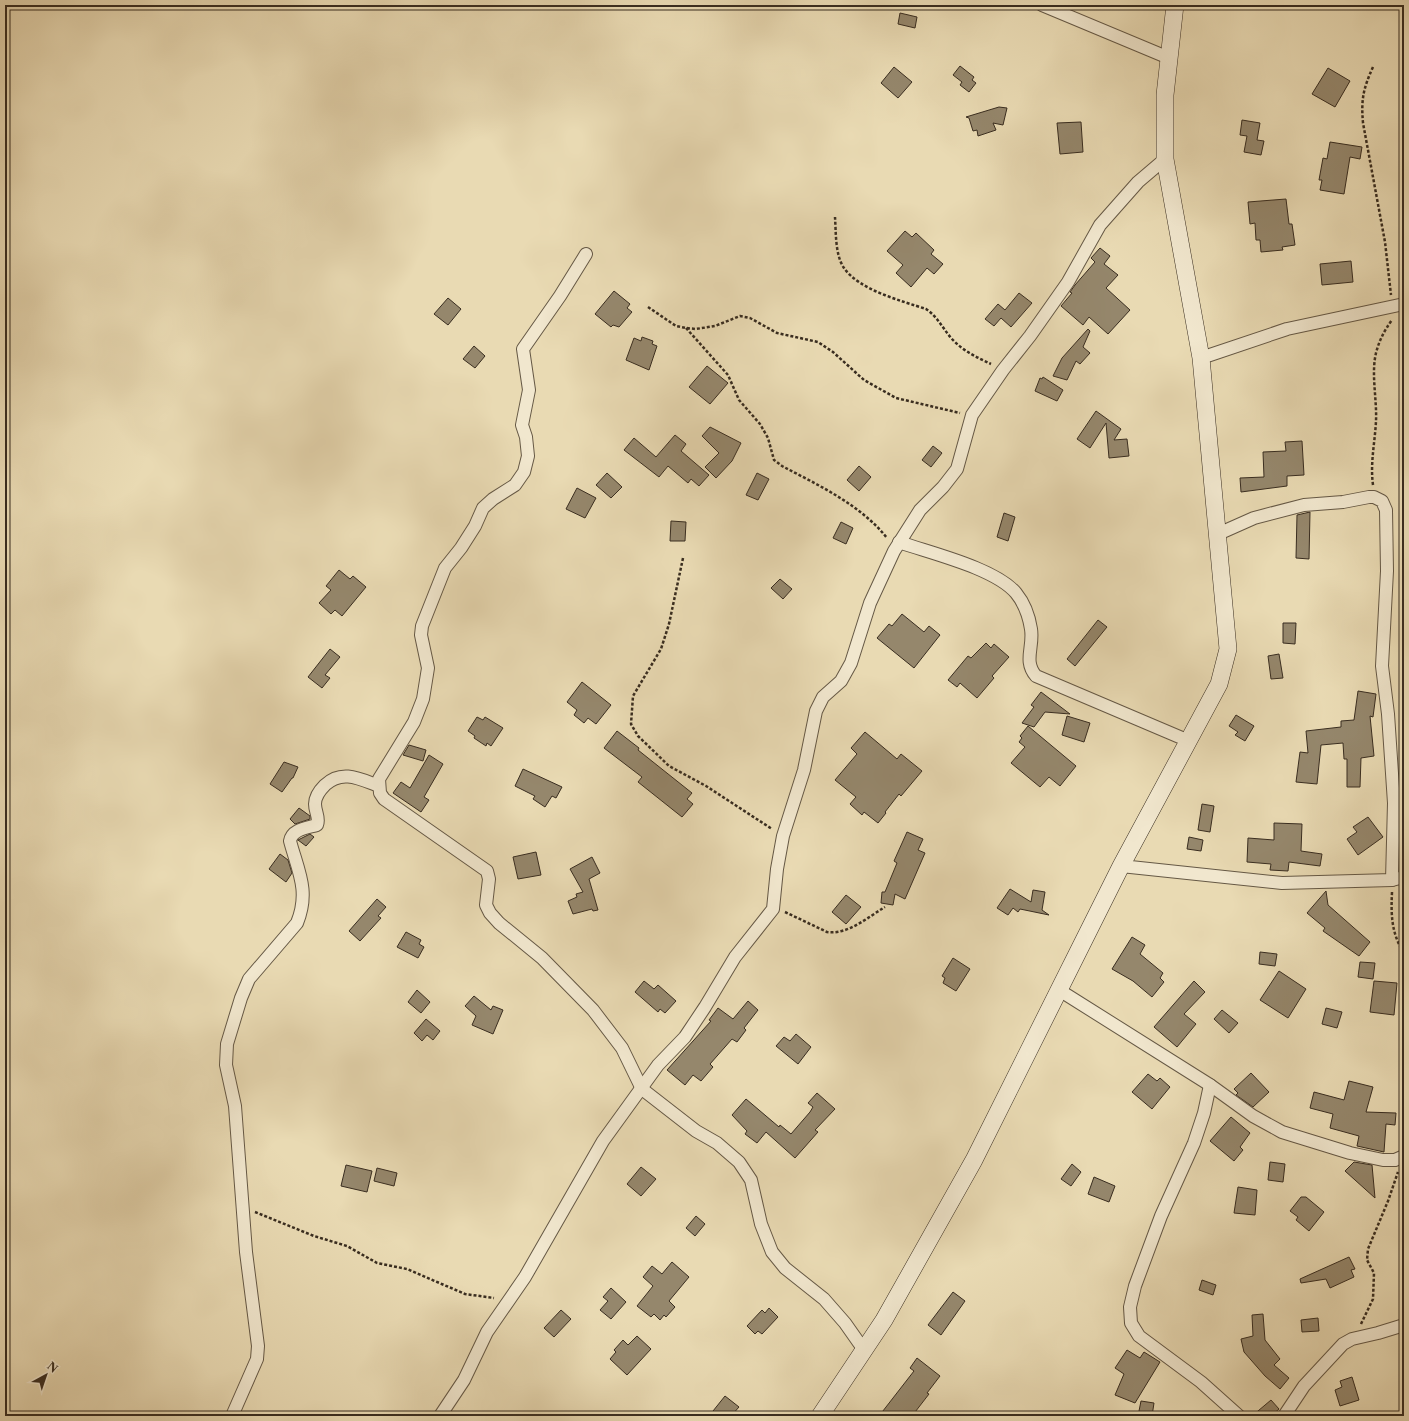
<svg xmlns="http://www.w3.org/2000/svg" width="1409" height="1421" font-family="'Libre Caslon Text',serif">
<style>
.building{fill:#95876c;stroke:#392d20}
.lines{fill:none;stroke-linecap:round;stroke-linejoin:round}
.minor-casing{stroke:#655845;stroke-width:14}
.secondary-casing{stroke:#392d20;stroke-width:18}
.path{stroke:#392d20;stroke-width:2.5;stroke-dasharray:3 2;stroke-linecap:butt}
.minor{stroke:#f1e7ce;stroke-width:12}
.secondary{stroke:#f1e7ce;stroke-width:17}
</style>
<rect width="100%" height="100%" fill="#e9dab3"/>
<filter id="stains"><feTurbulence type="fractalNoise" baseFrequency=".005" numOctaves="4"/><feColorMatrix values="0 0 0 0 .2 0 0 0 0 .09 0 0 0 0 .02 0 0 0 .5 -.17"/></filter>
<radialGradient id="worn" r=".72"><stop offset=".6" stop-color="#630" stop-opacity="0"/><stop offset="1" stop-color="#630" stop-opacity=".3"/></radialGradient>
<g class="building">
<polygon points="900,13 917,17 915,28 898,24"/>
<polygon points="960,66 974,77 972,80 976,83 969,92 960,85 962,82 953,75"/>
<polygon points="894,67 912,82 898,98 881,83"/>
<polygon points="1328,68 1350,81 1335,107 1312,94"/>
<polygon points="999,107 1007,108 1003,125 993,123 996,130 978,136 977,130 973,131 969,118 966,117"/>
<polygon points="1242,120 1260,123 1257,140 1264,141 1261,155 1244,152 1247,136 1240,135"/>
<polygon points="1081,122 1083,152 1060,154 1057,123"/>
<polygon points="1330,142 1362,147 1360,159 1350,157 1344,194 1320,190 1322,180 1319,180 1323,158 1327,159"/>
<polygon points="1286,199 1289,224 1292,224 1295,245 1282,247 1283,250 1261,252 1260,240 1256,240 1255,223 1250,224 1248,202"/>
<polygon points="905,231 912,237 916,233 934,250 931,254 943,264 934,274 927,268 911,287 896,273 903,265 887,251"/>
<polygon points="1100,248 1110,256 1104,264 1118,275 1106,288 1130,310 1108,334 1089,317 1083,325 1061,306 1072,293 1070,292 1075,285 1095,262 1091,258"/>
<polygon points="1351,261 1353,282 1322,285 1320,264"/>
<polygon points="614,291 630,304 627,308 632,312 619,327 613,325 611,327 595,314"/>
<polygon points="1019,293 1032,303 1011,327 1001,318 994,326 985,319 998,304 1005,310"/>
<polygon points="448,298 461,309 448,325 434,314"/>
<polygon points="1088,329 1090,331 1083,347 1090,353 1080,364 1076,361 1067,380 1053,376 1062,358"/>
<polygon points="642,337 653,341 652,344 657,346 649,370 626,360 634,338 641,341"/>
<polygon points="474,346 485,356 475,368 463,359"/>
<polygon points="707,366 728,383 710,404 689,387"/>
<polygon points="1043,377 1063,390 1057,401 1035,391 1040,378 1042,379"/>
<polygon points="1096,411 1121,429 1114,440 1127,439 1129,456 1109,458 1106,423 1090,448 1077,439"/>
<polygon points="710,427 741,443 732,461 716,478 705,467 719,453 702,436"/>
<polygon points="675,435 686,444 681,451 709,475 699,486 691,479 688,483 668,466 659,477 624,450 634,438 656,457"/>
<polygon points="1302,441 1304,475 1287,476 1287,486 1241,492 1240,478 1264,477 1263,452 1286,451 1285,442"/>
<polygon points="933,446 942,453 931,467 922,460"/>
<polygon points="859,466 871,477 859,491 847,480"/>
<polygon points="607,473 622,487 611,498 596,485"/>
<polygon points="757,473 769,479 758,500 746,495"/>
<polygon points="577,488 596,498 585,518 566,509"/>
<polygon points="1310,512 1309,559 1296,558 1297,515"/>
<polygon points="1004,513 1015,517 1008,541 997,537"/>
<polygon points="671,521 686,522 685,541 670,541"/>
<polygon points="841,522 853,528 846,544 833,538"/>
<polygon points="339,570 350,579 353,576 366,587 342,616 335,610 331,614 319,603 331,590 326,586"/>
<polygon points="780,579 792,589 783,599 771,588"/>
<polygon points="902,614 924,632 929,626 940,635 914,668 877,638 889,624 892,626"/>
<polygon points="1098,620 1107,627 1075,666 1067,659"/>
<polygon points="1283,623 1296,623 1295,644 1283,643"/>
<polygon points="986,643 991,648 994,644 1009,657 992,676 994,678 977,698 960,683 957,687 948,680 968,656 971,658"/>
<polygon points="330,649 340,657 325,675 330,678 322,688 308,677"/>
<polygon points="1279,654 1283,678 1271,679 1268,656"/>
<polygon points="582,682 611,705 596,724 588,718 584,723 574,715 577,710 567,702"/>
<polygon points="1358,691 1376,694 1373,717 1370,716 1374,756 1361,758 1360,787 1347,787 1347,759 1344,759 1343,743 1321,745 1317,784 1296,782 1300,752 1308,753 1306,731 1341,727 1341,721 1354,720"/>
<polygon points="1041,692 1070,714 1045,712 1034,727 1022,723 1034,707 1031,705"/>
<polygon points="1236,715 1254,726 1245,741 1235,735 1238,732 1229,726"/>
<polygon points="1067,716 1090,723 1084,742 1062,735"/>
<polygon points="477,717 483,720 485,717 503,728 491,746 487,743 486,746 474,738 475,736 468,731"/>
<polygon points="1028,726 1076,766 1060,786 1049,777 1040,787 1011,763 1025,747 1019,742 1022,738 1020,736"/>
<polygon points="617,731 639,748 638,750 692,793 687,799 693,804 682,817 638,782 642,777 604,748"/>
<polygon points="865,732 897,759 901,754 922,771 901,796 899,794 885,812 886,813 878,823 864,812 862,815 850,804 856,797 835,780 857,754 851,748"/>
<polygon points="409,745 426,750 423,761 403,755"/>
<polygon points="429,755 443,764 424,797 429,800 421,812 393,793 401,782 410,788"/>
<polygon points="284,762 298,767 293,778 292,778 282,792 270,784"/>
<polygon points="523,769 562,787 556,798 552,796 545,807 533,799 535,796 515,786"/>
<polygon points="1202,804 1214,806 1210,832 1198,830"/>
<polygon points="299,808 310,816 310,819 295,824 290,819"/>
<polygon points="1368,817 1383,837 1358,855 1347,839 1357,832 1353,827"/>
<polygon points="1274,823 1302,824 1301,851 1322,854 1320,866 1289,862 1288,871 1270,870 1271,864 1247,862 1248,838 1274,840"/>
<polygon points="907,832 923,839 918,850 925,853 905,899 895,894 893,905 881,903 882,892 885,892 897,863 894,861"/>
<polygon points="310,834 314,837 306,846 298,840"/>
<polygon points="1189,837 1203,840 1201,851 1187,849"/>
<polygon points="536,852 541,875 518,879 513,857"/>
<polygon points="280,854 288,860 292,873 286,882 269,869"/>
<polygon points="592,857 600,873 589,879 598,910 593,911 592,909 573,914 568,901 577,897 576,894 583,892 570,869"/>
<polygon points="1010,889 1031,902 1033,890 1045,892 1042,910 1049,915 1020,909 1018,912 1013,908 1008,915 997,908"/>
<polygon points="1326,891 1328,905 1370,942 1359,956 1323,931 1325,928 1307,913"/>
<polygon points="846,895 861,907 846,924 832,912"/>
<polygon points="377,899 386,907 378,916 381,918 360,941 349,931"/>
<polygon points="406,932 421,940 419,944 424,947 418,958 397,947"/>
<polygon points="1132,937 1145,945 1140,954 1163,973 1160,978 1164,982 1152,997 1133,981 1112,969"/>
<polygon points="1260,952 1277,954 1275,966 1259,964"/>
<polygon points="953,958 970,969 956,991 943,983 945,978 942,976"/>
<polygon points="1360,962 1375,963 1373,979 1358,977"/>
<polygon points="1279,971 1306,989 1288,1018 1260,1000"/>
<polygon points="644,981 654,989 658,985 676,1001 665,1013 660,1009 658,1012 635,992"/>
<polygon points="1194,981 1205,992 1184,1014 1196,1024 1177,1047 1154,1027"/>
<polygon points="1374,981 1397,983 1394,1015 1370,1012"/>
<polygon points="417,990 430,1002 421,1013 408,1002"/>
<polygon points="474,996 491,1010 493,1006 503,1010 493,1034 472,1025 476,1016 465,1006"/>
<polygon points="748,1001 758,1010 744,1028 746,1030 737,1042 732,1039 710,1064 713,1067 701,1081 693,1075 685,1085 667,1070 711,1021 709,1020 718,1008 733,1019"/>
<polygon points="1326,1008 1342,1012 1337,1028 1322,1024"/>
<polygon points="1222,1010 1238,1023 1229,1033 1214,1019"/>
<polygon points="426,1019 440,1031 433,1040 427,1035 422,1041 414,1033"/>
<polygon points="796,1034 811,1047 798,1064 776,1046 784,1037 790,1041"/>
<polygon points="1251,1073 1269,1092 1253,1107 1236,1095 1238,1093 1234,1089"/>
<polygon points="1148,1074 1157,1081 1160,1078 1170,1087 1152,1109 1132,1092"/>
<polygon points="1349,1081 1373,1087 1366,1112 1396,1113 1395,1125 1386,1124 1384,1152 1357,1146 1359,1136 1330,1128 1333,1114 1310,1108 1314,1092 1344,1100"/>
<polygon points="817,1093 835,1109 815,1130 818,1132 795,1158 766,1132 757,1143 745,1134 747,1131 732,1115 746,1099 779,1127 780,1125 791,1134 810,1112 813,1107 808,1103"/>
<polygon points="1231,1117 1250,1133 1240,1147 1243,1150 1234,1161 1210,1141"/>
<polygon points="1270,1162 1285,1164 1283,1182 1268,1180"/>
<polygon points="1354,1162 1372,1165 1375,1198 1345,1171"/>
<polygon points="1072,1164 1081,1172 1071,1186 1061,1179"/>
<polygon points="346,1165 372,1171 367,1192 341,1186"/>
<polygon points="641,1167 656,1179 641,1196 627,1184"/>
<polygon points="377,1168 397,1173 394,1186 374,1181"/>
<polygon points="1094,1177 1115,1186 1109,1202 1088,1194"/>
<polygon points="1238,1187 1257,1190 1255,1215 1234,1213"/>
<polygon points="1301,1197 1306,1197 1324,1212 1309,1231 1296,1220 1298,1217 1290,1211"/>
<polygon points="696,1216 705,1224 695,1236 686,1228"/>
<polygon points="1349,1257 1355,1269 1351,1270 1354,1277 1330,1288 1326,1279 1301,1283 1300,1279"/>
<polygon points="672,1262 689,1277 669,1301 675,1307 666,1317 664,1315 660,1320 654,1314 651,1317 637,1306 653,1286 643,1277 652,1266 662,1274"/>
<polygon points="1202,1280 1216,1285 1213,1295 1199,1290"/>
<polygon points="611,1288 626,1302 611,1319 600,1310 608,1301 603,1297"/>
<polygon points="953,1292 965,1301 941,1335 928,1325"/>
<polygon points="769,1308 778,1317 762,1334 758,1331 755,1334 747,1326 762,1310 765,1313"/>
<polygon points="561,1310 571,1319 554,1337 544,1328"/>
<polygon points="1263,1314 1265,1340 1280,1359 1274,1365 1289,1378 1280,1389 1265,1376 1244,1352 1241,1339 1253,1336 1252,1315"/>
<polygon points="1318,1318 1319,1331 1302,1332 1301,1320"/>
<polygon points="637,1336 651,1349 627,1375 610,1359 616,1352 614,1350 623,1340 628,1345"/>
<polygon points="1127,1350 1140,1358 1144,1352 1160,1362 1135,1403 1115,1395 1124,1374 1115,1368"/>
<polygon points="917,1358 940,1376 927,1393 929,1394 912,1416 879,1416 914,1371 910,1368"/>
<polygon points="1352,1377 1359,1400 1340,1406 1335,1390 1342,1387 1340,1381"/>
<polygon points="725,1396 739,1407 731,1416 709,1416"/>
<polygon points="1271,1400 1279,1409 1271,1416 1252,1416"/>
<polygon points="1141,1401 1154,1403 1152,1416 1138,1416"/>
</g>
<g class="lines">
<g class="minor-casing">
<g id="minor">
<polyline points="1042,5 1169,58"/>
<polyline points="586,254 560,296 523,349 529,390 522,425 526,437 528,456 524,472 515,485 493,499 483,508 475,526 461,548 445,568 422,626 421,635 428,668 423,699 414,722 379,779 380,793 384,799 487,871 489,879 486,905 490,913 499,923 542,958 593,1010 622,1048 642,1089 696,1131 717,1143 739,1162 751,1180 761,1224 772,1252 785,1268 824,1299 845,1323 864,1350"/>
<polyline points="1201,358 1287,329 1404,304"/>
<polyline points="1218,534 1254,518 1304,505 1343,502 1369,497 1374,497 1382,501 1386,510 1387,571 1382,666 1388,714 1394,803 1392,880"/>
<path d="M899 542C930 553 995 568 1016 593 1025 604 1029 616 1031 629 1034 647 1023 661 1036 676L1189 741"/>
<polyline points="1121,866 1282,883 1392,880 1404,877"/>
<polyline points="1059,990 1210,1085 1253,1116 1282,1132 1350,1153 1383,1160 1395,1160 1404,1156"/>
<polyline points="1210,1085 1204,1113 1194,1143 1161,1216 1135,1286 1130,1307 1131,1323 1139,1336 1201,1382 1239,1416"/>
<path d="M232 1416 257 1359 258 1346 246 1252 235 1106 226 1065 227 1044 241 998 249 979 297 923C310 891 298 871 290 841 292 829 307 828 317 825 320 818 315 812 315 804 315 797 320 790 325 785 342 769 360 779 379 786"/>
<polyline points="440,1416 464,1380 487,1332 525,1277 603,1141 658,1065 685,1037 705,1007 735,957 773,909 777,869 783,836 804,770 816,711 823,697 841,681 851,663 870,603 894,551 920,510 943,487 957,469 972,415 1003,370 1030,336 1068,282 1100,225 1138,182 1165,159"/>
<polyline points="1284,1416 1304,1386 1343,1344 1352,1339 1378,1333 1404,1325"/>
</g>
</g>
<g class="secondary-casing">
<polyline id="secondary" points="820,1416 884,1320 974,1160 1121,866 1219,684 1228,649 1201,358 1165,159 1165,95 1175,5"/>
</g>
<g class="path">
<path d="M1373 67C1363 89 1361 100 1363 123L1385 242 1391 295"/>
<path d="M835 217C836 232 835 255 844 268 859 290 902 301 926 309 938 317 943 329 952 339 963 351 978 358 991 364"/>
<polyline points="648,307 676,326 686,328 696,329 715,326 740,316 750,318 777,333 818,342 833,352 864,380 896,398 960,413"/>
<path d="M686 328 728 375 739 400 760 424 768 438 774 460 782 466C818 485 861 505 887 538"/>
<path d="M1373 485C1370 463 1375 442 1376 421 1377 399 1371 374 1376 353 1379 341 1384 331 1392 320"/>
<polyline points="683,558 669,624 661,649 633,696 631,724 638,736 669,766 706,786 772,829"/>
<path d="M1392 892C1391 914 1391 933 1404 953"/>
<path d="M785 912 827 932C848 935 868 917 885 907"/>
<polyline points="1404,999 1402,1030 1404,1049"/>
<polyline points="255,1212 314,1236 347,1246 377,1263 407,1269 465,1294 494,1298"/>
<polyline points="1361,1324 1373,1299 1374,1273 1367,1260 1368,1249 1388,1201 1398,1172"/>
</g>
<use href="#minor" class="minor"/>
<use href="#secondary" class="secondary"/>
</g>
<rect width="1409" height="1421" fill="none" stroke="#e9dab3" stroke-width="20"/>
<rect x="6" y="6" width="1397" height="1409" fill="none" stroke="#392d20" stroke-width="2"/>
<rect x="10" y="10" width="1389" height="1401" fill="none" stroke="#392d20"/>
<g transform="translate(46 1375) rotate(40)" stroke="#f1e7ce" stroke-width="3" paint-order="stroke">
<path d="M0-3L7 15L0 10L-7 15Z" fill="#392d20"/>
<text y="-6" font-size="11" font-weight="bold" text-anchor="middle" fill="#392d20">N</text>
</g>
<rect width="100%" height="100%" filter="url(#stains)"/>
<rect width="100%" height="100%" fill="url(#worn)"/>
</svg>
